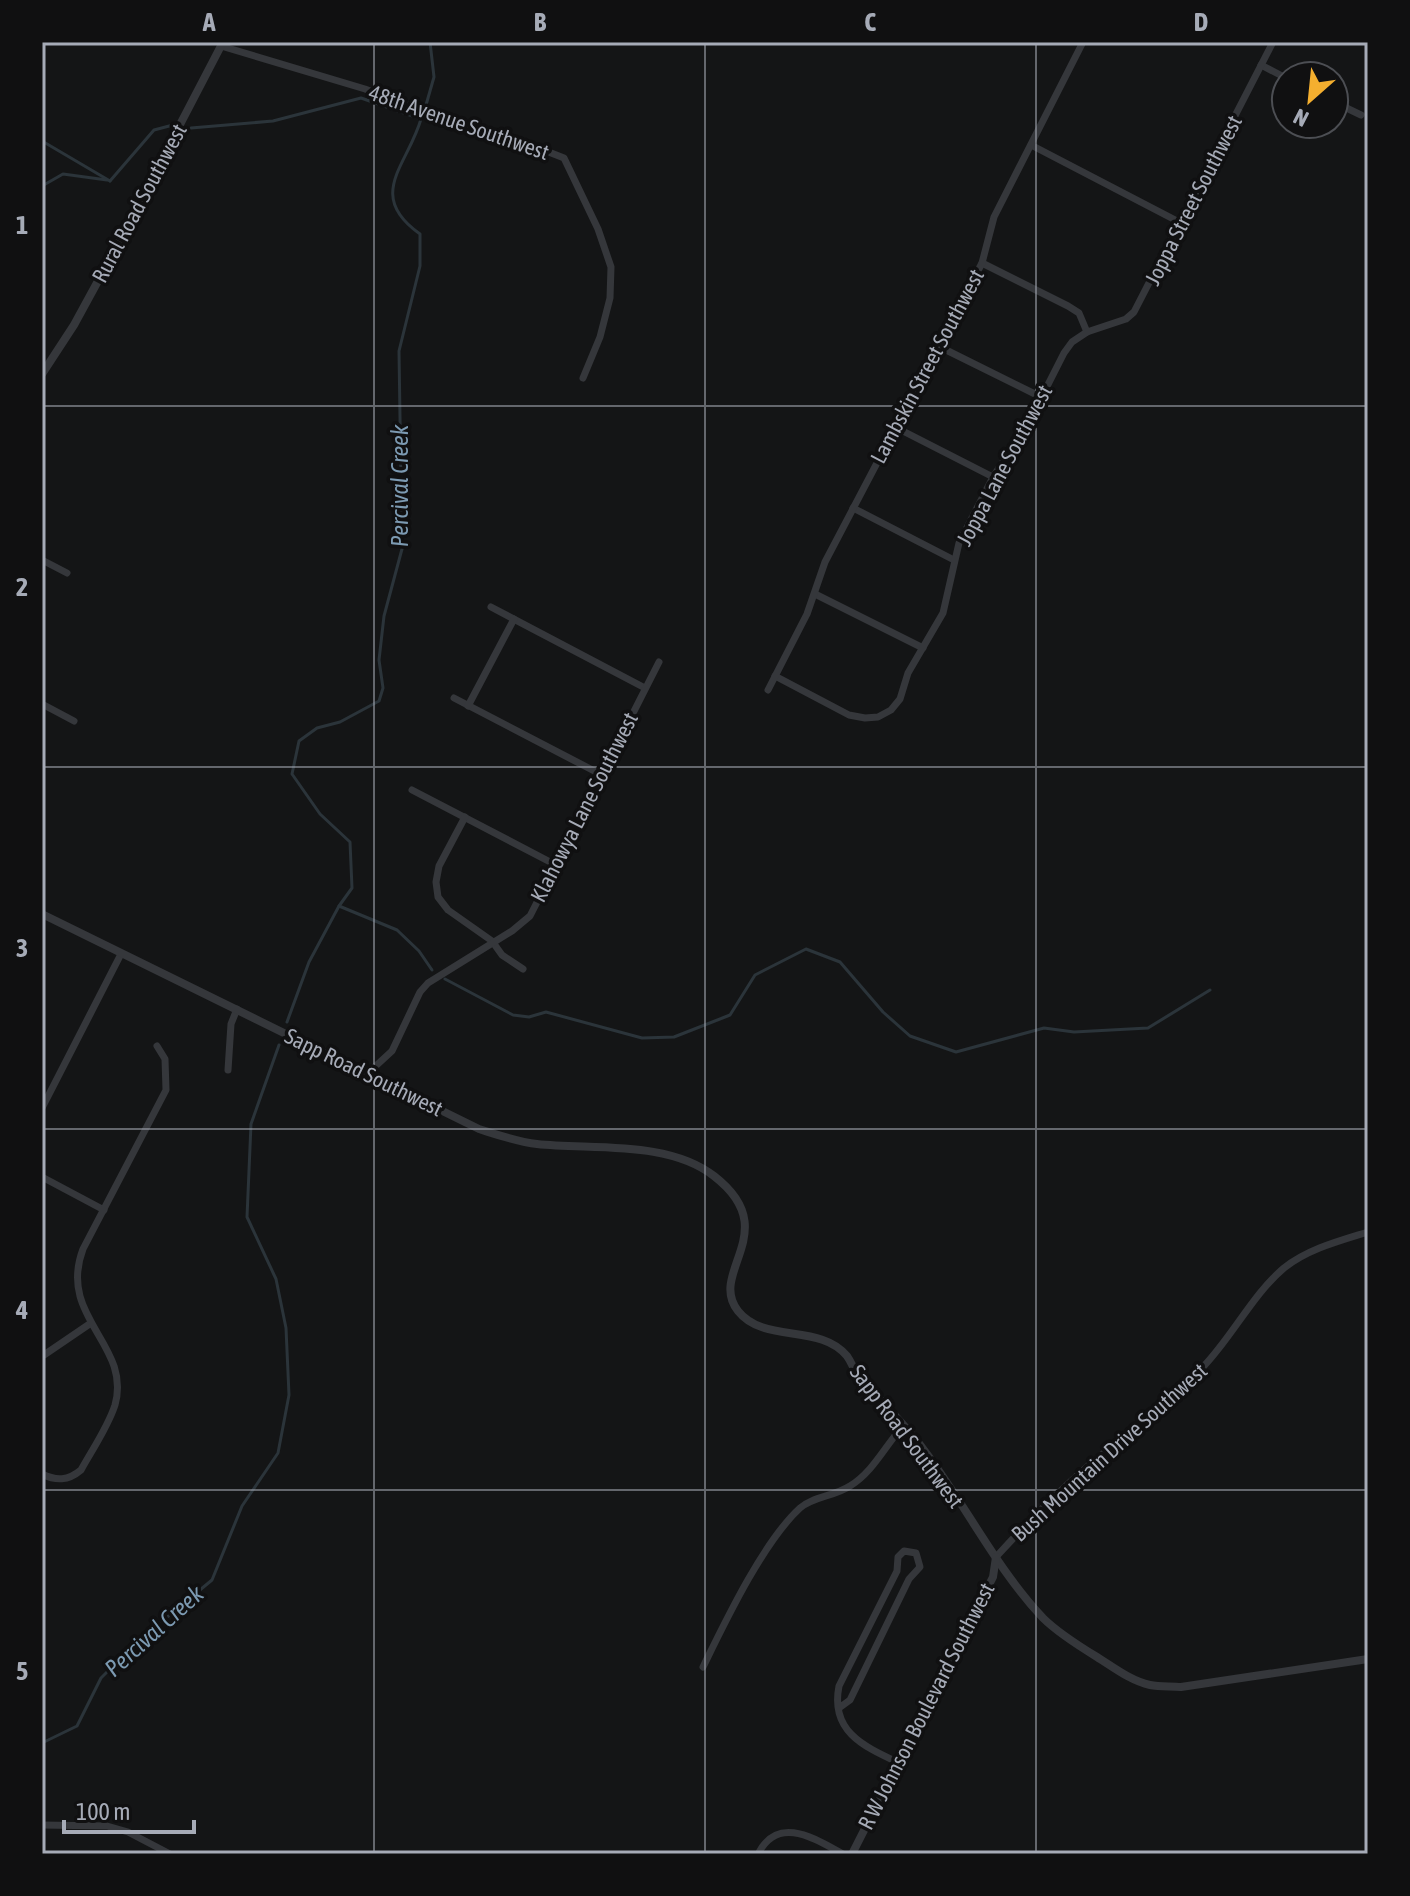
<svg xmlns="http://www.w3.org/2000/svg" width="1410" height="1896" font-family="'Asap Condensed',sans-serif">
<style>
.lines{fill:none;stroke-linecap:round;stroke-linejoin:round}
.stream{stroke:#2b343a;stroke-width:3}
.minor{stroke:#35373b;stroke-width:7}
.tertiary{stroke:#35373b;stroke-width:8}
.grid{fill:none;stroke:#a6abb7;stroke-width:2;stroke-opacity:0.55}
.labels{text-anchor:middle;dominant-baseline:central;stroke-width:7;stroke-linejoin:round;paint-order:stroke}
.street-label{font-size:22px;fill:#a6abb7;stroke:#101011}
.water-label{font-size:24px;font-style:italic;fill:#7c9ab2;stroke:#101011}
.neatline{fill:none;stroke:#a6abb7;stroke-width:3}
.grid-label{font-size:26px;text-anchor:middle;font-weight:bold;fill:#a6abb7}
</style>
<rect width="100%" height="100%" fill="#141516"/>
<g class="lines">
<g class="stream">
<polyline points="426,105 434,77 430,42"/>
<path d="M191 128 273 121 361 98 421 119C408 165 365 195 420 234V266L399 351 402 549 384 616 379 660 383 688 379 701 340 722 317 728 299 741 292 774 320 814 350 842 352 888 339 906 309 962 287 1022"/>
<polyline points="42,141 110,181"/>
<polyline points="110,181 154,130 173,125"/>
<polyline points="42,186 63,174 107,180"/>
<polyline points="339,906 397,930 419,951 432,970"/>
<polyline points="445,979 513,1015 529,1017 546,1012 642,1038 674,1037 730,1015 755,975 806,949 840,962 883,1012 910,1036 956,1052 1044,1028 1074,1032 1148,1028 1210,990"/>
<polyline points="42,1743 77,1726 101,1678 137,1642 212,1580 242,1506 278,1453 289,1395 286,1328 276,1279 247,1217 251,1124 279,1045"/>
</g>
<g class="minor">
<polyline points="221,46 365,89 487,135 523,142 564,158 598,229 611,267 610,298 600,337 583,378"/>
<polyline points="1261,65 1286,78"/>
<polyline points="1334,102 1361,115"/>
<polyline points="1031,145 1181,223"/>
<polyline points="982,263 1068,306 1079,313 1087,332"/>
<polyline points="936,345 1041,397"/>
<polyline points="895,427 993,477"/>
<polyline points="853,508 954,560"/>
<polyline points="42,560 67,573"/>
<polyline points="815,594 923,648"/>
<polyline points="491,607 645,688"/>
<polyline points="775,676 849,715 865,718 878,717 891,710 900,699 908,673 943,613 959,543 993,477 1028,424 1064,353 1072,342 1087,332 1126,319 1134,312 1273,42"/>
<polyline points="768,690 807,614 825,562 982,263 994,217 1083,42"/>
<polyline points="454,698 600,774"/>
<polyline points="42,704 74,721"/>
<polyline points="468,706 514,619"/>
<polyline points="412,790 554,864"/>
<polyline points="465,817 439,866 436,882 438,897 448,910 492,941 502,955 523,969"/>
<polyline points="228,1070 231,1024 237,1009"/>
<polyline points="367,1074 392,1051 420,992 428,983 512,931 530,916 659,662"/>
<polyline points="42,1108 121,954"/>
<polyline points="42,1177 104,1210"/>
<polyline points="44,1355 91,1323"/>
<path d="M42 1474C56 1481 68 1481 81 1470 92 1450 108 1427 115 1405 132 1344 57 1318 83 1249L166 1090 165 1059 157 1046"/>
<path d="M996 1557C1025 1525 1055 1495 1087 1467 1126 1434 1168 1404 1203 1367 1232 1337 1253 1294 1284 1268 1308 1249 1339 1241 1368 1232"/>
<path d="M703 1667C725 1622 763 1542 800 1508 812 1497 835 1496 850 1486 873 1472 885 1446 903 1426"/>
<path d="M839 1708 850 1700 909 1579 920 1567 916 1553 904 1551 898 1557 897 1571 839 1686C830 1731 863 1746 897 1762"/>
<polyline points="42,1825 107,1826 128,1832 170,1854"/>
<path d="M758 1854C778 1814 815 1839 843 1854"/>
</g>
<g class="tertiary">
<polyline points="42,374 74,325 110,259 223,42"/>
<path d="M42 914 479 1129C498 1135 518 1142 537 1144 592 1150 668 1140 714 1176 785 1231 707 1272 738 1311 764 1344 820 1323 847 1356 852 1363 854 1371 860 1377 880 1401 905 1424 924 1450 965 1504 996 1568 1043 1618 1058 1633 1079 1646 1097 1657 1113 1667 1131 1681 1150 1685 1160 1687 1171 1686 1181 1687L1368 1659"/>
<polyline points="852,1854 993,1577 996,1557"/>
</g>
</g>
<path class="grid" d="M374 42V1854M705 42V1854M1036 42V1854M42 406H1368M42 767H1368M42 1129H1368M42 1490H1368"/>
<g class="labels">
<g class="street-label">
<text transform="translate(459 122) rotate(19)">48th Avenue Southwest</text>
<text transform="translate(1193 200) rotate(-63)">Joppa Street Southwest</text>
<text transform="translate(139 203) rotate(-62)">Rural Road Southwest</text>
<text transform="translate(927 366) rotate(-62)">Lambskin Street Southwest</text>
<text transform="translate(1004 465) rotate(-62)">Joppa Lane Southwest</text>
<text transform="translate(584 807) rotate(-63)">Klahowya Lane Southwest</text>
<text transform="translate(364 1072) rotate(26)">Sapp Road Southwest</text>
<text transform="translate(907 1436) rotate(53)">Sapp Road Southwest</text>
<text transform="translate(1109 1452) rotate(-42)">Bush Mountain Drive Southwest</text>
<text transform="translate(926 1706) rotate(-63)">R W Johnson Boulevard Southwest</text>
</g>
<g class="water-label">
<text transform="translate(399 486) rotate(-90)">Percival Creek</text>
<text transform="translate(154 1631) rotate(-42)">Percival Creek</text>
</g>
</g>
<rect width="1410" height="1896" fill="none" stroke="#101011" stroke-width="88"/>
<g transform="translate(1310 100) rotate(207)"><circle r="38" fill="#101011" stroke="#4c4e53" stroke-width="2"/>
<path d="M0-6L14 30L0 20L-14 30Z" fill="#f4af2f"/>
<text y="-12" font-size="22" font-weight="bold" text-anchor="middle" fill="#a6abb7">N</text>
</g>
<path d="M64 1820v12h130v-12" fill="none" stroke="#a6abb7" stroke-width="4"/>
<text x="76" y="1820" font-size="24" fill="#a6abb7" stroke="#101011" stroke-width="6" paint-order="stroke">100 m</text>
<rect x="44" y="44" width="1322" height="1808" class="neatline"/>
<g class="grid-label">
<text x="209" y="31">A</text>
<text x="540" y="31">B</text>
<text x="870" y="31">C</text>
<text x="1201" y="31">D</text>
<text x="22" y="234">1</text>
<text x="22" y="596">2</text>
<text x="22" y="957">3</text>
<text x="22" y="1319">4</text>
<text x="22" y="1680">5</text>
</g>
</svg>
